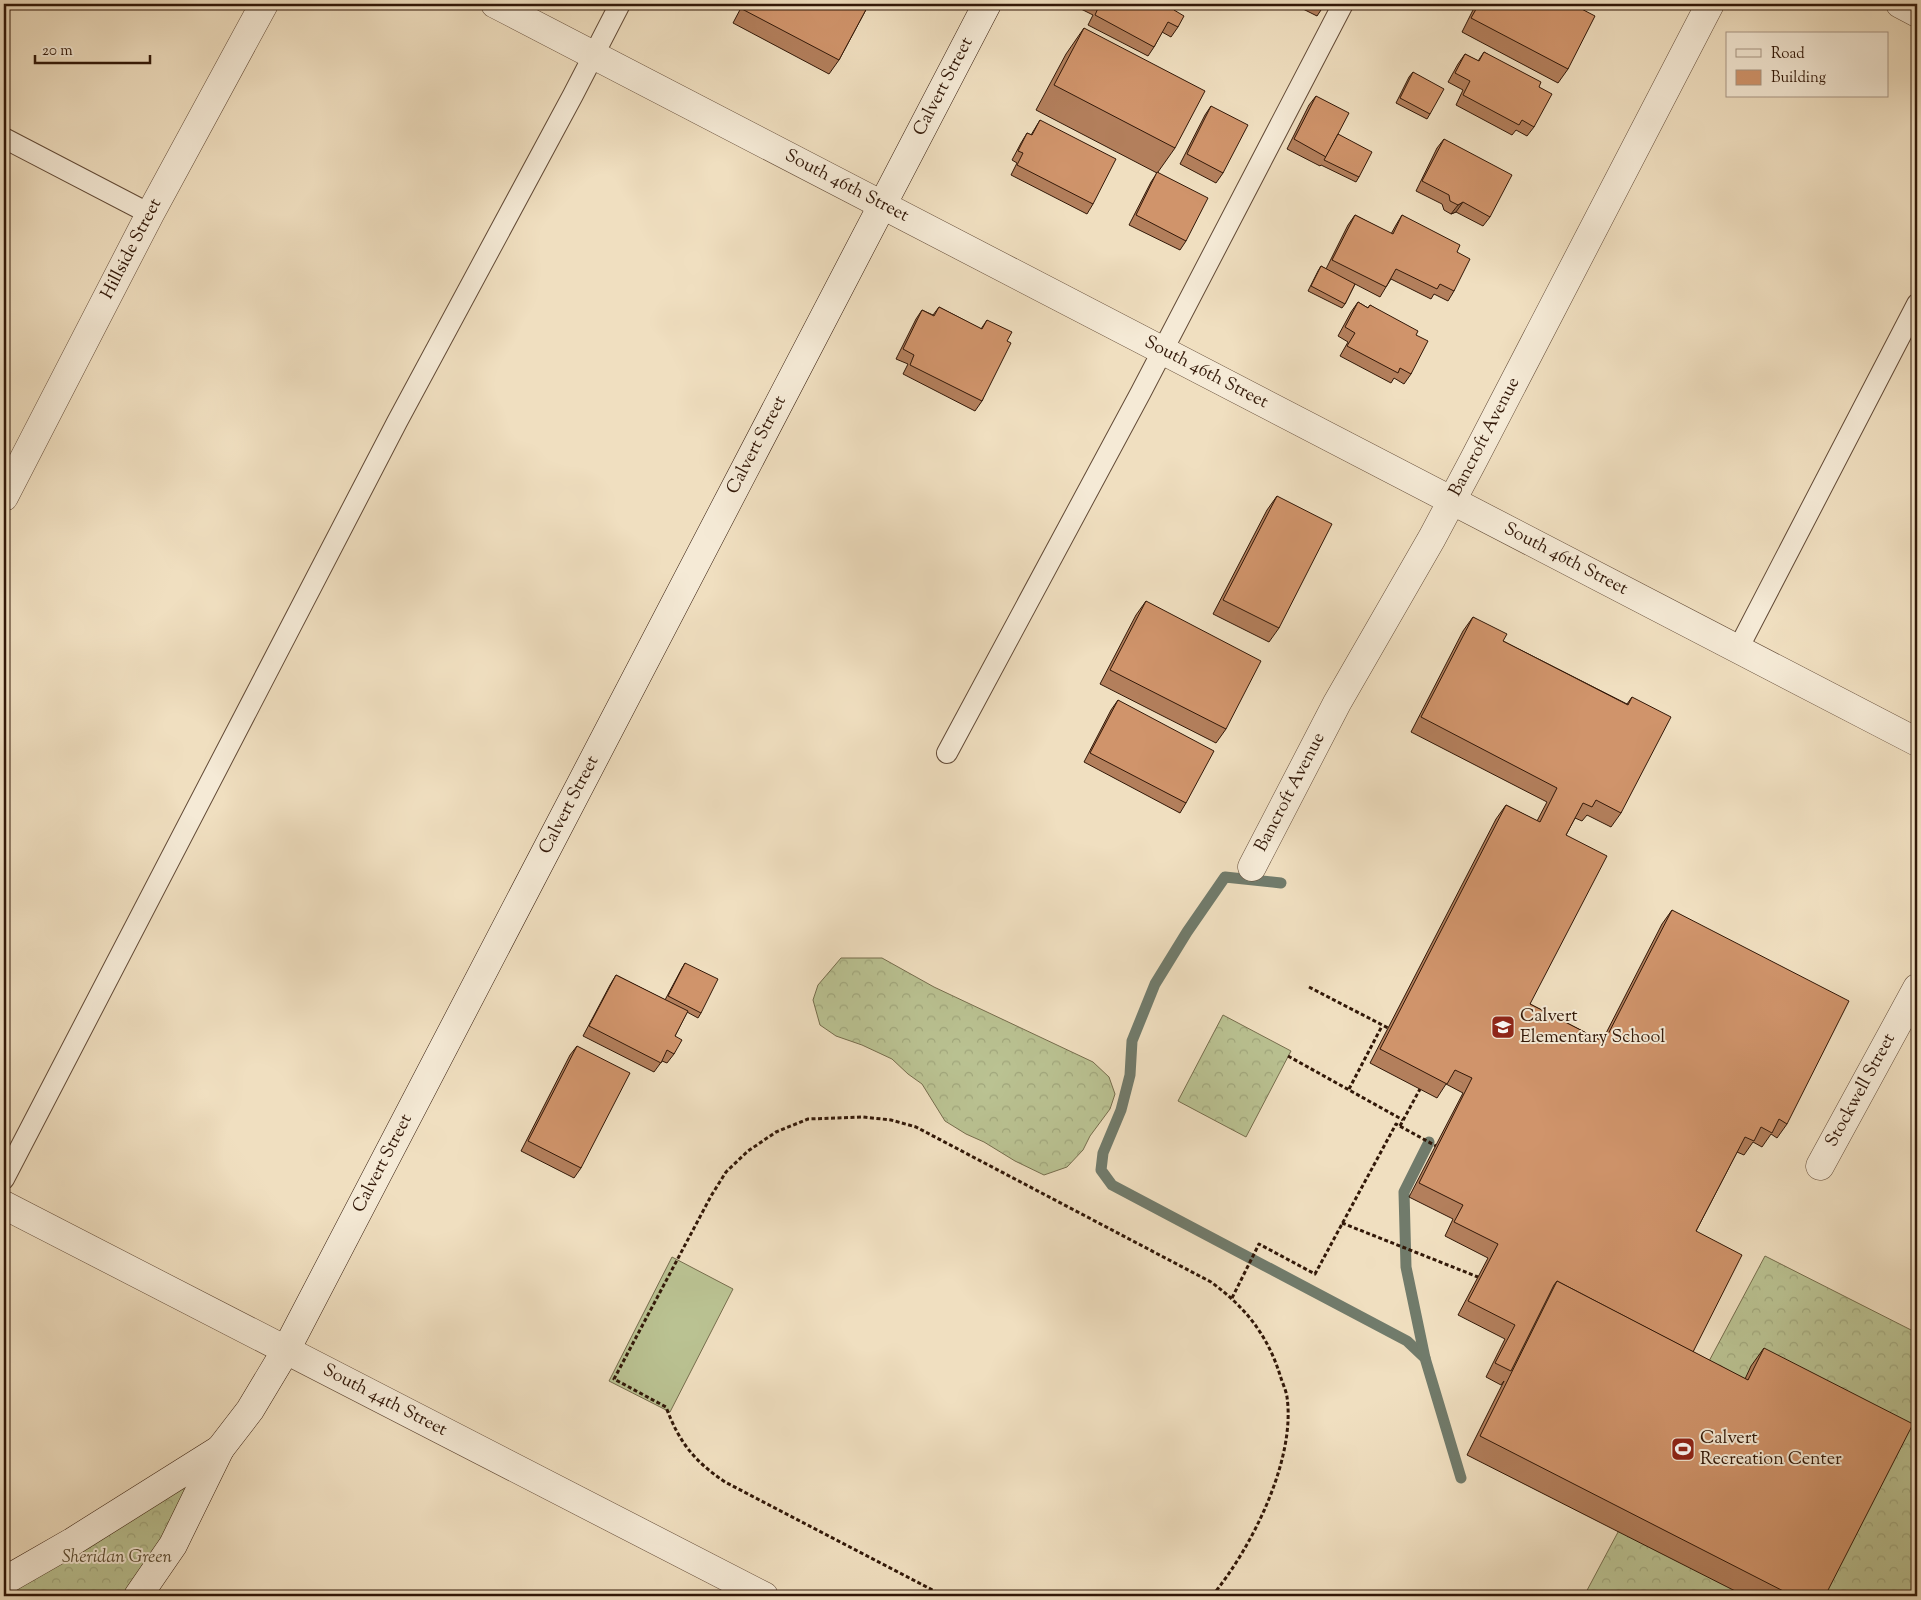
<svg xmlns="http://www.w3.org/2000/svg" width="1921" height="1600" font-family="'Sorts Mill Goudy',serif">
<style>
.forest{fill:url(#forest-crowns);stroke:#766d4d}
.garden{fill:#bac292;stroke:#766d4d}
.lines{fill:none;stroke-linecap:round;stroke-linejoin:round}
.stream{stroke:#717b6b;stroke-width:11}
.lane-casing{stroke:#624a36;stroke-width:22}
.street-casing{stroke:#624a36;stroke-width:29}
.secondary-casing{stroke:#321808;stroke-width:29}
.path{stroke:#321808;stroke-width:3;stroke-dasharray:4 2.5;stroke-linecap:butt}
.lane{stroke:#f5ead6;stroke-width:20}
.street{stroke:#f5ead6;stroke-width:28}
.secondary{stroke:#f5ead6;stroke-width:28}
.wall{fill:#b37f5c;stroke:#321808}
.shaded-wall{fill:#92684b;stroke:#321808}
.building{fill:#d0946b;stroke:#321808}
.labels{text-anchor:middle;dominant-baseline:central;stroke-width:4;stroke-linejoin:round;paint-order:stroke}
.street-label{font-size:18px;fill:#321808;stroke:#f5ead6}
.poi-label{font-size:18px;fill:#321808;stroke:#f5ead6;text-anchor:start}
.park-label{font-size:18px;font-style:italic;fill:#5b4b31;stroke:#f5ead6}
</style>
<defs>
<pattern id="forest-crowns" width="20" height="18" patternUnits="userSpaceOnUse" patternTransform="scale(1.25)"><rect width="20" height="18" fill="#bac292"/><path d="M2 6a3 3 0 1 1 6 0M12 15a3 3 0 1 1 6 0" fill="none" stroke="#a0a67c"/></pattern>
</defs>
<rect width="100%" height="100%" fill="#f0dfc0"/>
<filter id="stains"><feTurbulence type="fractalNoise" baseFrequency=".004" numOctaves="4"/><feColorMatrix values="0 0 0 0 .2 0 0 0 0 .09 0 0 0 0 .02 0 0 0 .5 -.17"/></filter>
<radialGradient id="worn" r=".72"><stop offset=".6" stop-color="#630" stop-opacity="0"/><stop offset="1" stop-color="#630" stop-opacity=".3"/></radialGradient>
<g class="forest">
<polygon points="841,958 882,958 934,987 1093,1062 1109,1077 1115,1094 1110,1109 1090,1136 1083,1150 1067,1167 1044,1175 1015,1161 984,1142 966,1134 945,1121 922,1084 908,1074 892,1059 862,1045 836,1036 820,1025 813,1000 818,985"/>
<polygon points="1223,1015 1291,1051 1246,1137 1178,1101"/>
<polygon points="1765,1256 1917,1333 1917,1596 1584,1596"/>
<polygon points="220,1449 138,1596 4,1596 4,1581"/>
</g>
<polygon class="garden" points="672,1257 733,1289 670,1412 609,1381"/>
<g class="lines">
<g class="stream">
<polyline points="1281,883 1225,877 1187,932 1155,984 1132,1041 1130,1075 1121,1110 1103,1153 1101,1170 1112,1185 1407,1341 1425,1358 1461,1478"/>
<polyline points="1425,1358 1406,1267 1404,1192 1429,1142"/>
</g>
<g class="lane-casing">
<g id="lane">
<polyline points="4,138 150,214"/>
<polyline points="1738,649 1917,304"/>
<polyline points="947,753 1141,392 1343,4"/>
<polyline points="4,1179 397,422 573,95 620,4"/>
</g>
</g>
<g class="street-casing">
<g id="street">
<path id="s1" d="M495 4 1917 742"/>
<polyline points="1900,4 1917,13"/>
<path id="s2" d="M4 497 150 214 264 4"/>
<path id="s3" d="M1252 867 1337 703 1432 538 1473 461 1710 4"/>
<path id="s4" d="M1820 1166 1917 988"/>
<path id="s5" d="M4 1205 764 1596"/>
</g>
</g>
<g class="secondary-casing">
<g id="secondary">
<polyline points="4,1581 72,1542 220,1449"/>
<path id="s6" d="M138 1596 173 1545 220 1449 250 1410 286 1350 987 4"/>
</g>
</g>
<g class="path">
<polyline points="1309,987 1388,1028"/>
<polyline points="1288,1056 1403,1120"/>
<polyline points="1349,1089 1382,1026"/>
<polyline points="1400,1126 1420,1089"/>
<polyline points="1342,1223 1478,1277"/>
<polyline points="1232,1298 1259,1244 1315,1274 1396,1124 1436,1146"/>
<path d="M944 1596 725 1482C694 1461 679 1442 666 1407L614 1379 711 1196 726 1172 748 1151 776 1132 808 1119 863 1117 891 1120 916 1127 1211 1282C1245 1307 1267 1334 1280 1375 1282 1382 1286 1390 1287 1397 1296 1460 1251 1549 1212 1596"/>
</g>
<use href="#lane" class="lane"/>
<use href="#street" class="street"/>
<use href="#secondary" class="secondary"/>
</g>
<g class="wall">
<polygon points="743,4 869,4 839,60 829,74 733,23"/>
<polygon points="1084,4 1176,4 1174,10 1178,27 1171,37 1162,32 1154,47 1148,56 1088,25 1093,15 1081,9"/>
<polygon points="1228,4 1240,4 1237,8"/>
<polygon points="1293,4 1325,4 1317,16"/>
<polygon points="1476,4 1572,4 1568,69 1558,83 1462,32"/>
<polygon points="1084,28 1175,148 1158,172 1186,241 1180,250 1129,225 1151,182 1157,173 1036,110 1066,54"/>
<polygon points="1484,52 1539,87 1534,127 1527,136 1516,130 1512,135 1456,105 1463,90 1448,82 1458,64 1465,54 1478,61"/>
<polygon points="1413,72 1430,114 1427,119 1396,103 1409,77"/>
<polygon points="1316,96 1338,134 1359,177 1356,182 1321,165 1320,166 1287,149 1309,105"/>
<polygon points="1211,106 1223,173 1216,183 1180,164 1205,115"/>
<polygon points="1040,120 1093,204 1087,214 1011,175 1017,163 1012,160 1021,143 1027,133 1031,135"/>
<polygon points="1444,139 1490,217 1483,226 1456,212 1451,214 1444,210 1442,204 1416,191 1437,148"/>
<polygon points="1355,215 1391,234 1396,225 1402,215 1457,252 1454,291 1448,301 1434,294 1431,299 1391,279 1386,287 1380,297 1355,284 1345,304 1342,308 1308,291 1318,271 1321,266 1326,269 1348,225"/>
<polygon points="1358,302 1368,308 1370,305 1416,335 1411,374 1404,384 1394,378 1391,383 1340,356 1348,342 1338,336 1351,312"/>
<polygon points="939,307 981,329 987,320 1007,341 982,401 975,411 903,374 908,364 896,359 916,319 922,310 933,315"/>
<polygon points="1277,496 1279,628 1269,642 1213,614 1267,510"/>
<polygon points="1146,601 1226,729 1216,743 1100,684 1136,615"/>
<polygon points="1473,617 1503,641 1627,704 1632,697 1621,813 1611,827 1587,815 1582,821 1575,818 1566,835 1530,1004 1602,1041 1662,924 1672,910 1787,1124 1777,1138 1771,1134 1762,1147 1753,1142 1744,1155 1737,1152 1696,1231 1693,1352 1745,1379 1751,1366 1764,1348 1825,1596 1745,1596 1467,1455 1504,1381 1501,1385 1486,1377 1505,1339 1458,1315 1488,1258 1445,1236 1453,1219 1409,1197 1463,1093 1446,1084 1437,1098 1370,1063 1496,819 1506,805 1537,821 1547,802 1411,732 1463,631"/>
<polygon points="1118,700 1186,803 1180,813 1084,762 1111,710"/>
<polygon points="685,963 701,1013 698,1018 687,1012 675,1036 674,1054 667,1063 662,1061 654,1072 583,1036 610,985 616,975 665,1000 682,968"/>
<polygon points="577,1046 581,1168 574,1178 521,1151 570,1055"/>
</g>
<polygon class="shaded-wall" points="1463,202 1456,212 1451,214 1458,205"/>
<g class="building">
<polygon points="745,4 869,4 839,60 742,9"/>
<polygon points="1096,4 1176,4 1174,10 1184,16 1178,27 1168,22 1154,47 1095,15 1099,6"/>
<polygon points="1319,4 1325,4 1324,6"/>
<polygon points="1479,4 1572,4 1595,16 1568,69 1471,18"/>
<polygon points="1084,28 1205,91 1175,148 1054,85"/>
<polygon points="1484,52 1541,82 1539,87 1552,94 1534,127 1522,120 1519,125 1463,95 1470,81 1455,73 1465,54 1479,61"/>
<polygon points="1413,72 1444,89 1430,114 1400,98"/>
<polygon points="1316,96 1349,113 1326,157 1294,139"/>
<polygon points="1211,106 1248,125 1223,173 1187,154"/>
<polygon points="1040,120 1116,159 1093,204 1017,165 1023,153 1018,151 1027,133 1032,135"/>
<polygon points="1338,134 1372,152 1359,177 1324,160"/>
<polygon points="1444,139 1512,175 1490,217 1463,202 1458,205 1450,201 1449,195 1422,181"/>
<polygon points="1157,172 1208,198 1186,241 1136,215"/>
<polygon points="1355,215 1393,234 1402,215 1460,245 1457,252 1470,259 1454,291 1440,284 1437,289 1396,269 1386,287 1332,260"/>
<polygon points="1321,266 1355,284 1345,304 1311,286"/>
<polygon points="1358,302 1368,308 1370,305 1418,331 1416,335 1428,341 1411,374 1400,368 1398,373 1347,346 1355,333 1345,327"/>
<polygon points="939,307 982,329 987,320 1012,332 1007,341 1011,343 982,401 910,365 914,355 903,349 922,310 934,316"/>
<polygon points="1277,496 1332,524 1279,628 1223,600"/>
<polygon points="1146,601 1261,661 1226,729 1110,670"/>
<polygon points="1473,617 1507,634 1503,641 1628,705 1632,697 1671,717 1621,813 1596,800 1592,807 1583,803 1566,835 1607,856 1530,1004 1604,1042 1672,910 1849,1001 1787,1124 1779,1119 1772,1133 1761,1127 1754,1141 1745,1137 1696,1231 1742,1255 1693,1352 1557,1281 1554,1285 1511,1371 1495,1363 1515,1325 1468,1301 1498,1244 1454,1222 1463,1205 1419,1183 1472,1078 1455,1070 1447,1084 1380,1049 1506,805 1540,822 1557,788 1421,717"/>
<polygon points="1118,700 1214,751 1186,803 1090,753"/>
<polygon points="685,963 718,979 701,1013 668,996"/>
<polygon points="616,975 688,1011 675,1036 682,1040 674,1054 667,1050 661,1063 589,1026"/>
<polygon points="577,1046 630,1073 581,1168 528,1141"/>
<polygon points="1557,1281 1748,1380 1764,1348 1913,1424 1825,1596 1793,1596 1480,1436"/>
</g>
<defs>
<g id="school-square" transform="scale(1.25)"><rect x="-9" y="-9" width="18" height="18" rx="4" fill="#8f2418" stroke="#f5ead6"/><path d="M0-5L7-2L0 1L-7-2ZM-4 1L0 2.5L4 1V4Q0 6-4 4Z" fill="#fff"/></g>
<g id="stadium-square" transform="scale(1.25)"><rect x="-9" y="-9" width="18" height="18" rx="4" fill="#8f2418" stroke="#f5ead6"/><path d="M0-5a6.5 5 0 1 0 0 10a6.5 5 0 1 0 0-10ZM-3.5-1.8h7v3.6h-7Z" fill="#fff"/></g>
</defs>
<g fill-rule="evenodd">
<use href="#school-square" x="1503" y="1027"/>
<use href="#stadium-square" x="1683" y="1449"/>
</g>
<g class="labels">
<g class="street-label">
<text stroke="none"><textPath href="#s6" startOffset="1712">Calvert Street</textPath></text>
<text stroke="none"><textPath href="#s1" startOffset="396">South 46th Street</textPath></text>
<text stroke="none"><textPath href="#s2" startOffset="279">Hillside Street</textPath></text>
<text stroke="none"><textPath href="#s1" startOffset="801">South 46th Street</textPath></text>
<text stroke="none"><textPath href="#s3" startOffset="489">Bancroft Avenue</textPath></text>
<text stroke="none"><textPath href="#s6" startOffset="1308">Calvert Street</textPath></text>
<text stroke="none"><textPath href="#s1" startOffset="1206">South 46th Street</textPath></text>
<text stroke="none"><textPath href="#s3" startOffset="84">Bancroft Avenue</textPath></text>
<text stroke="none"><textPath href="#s6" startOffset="902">Calvert Street</textPath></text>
<text stroke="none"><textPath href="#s4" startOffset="86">Stockwell Street</textPath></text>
<text stroke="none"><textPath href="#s6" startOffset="498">Calvert Street</textPath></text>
<text stroke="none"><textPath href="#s5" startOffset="428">South 44th Street</textPath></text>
</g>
<g class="poi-label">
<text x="1520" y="1017">Calvert<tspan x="1520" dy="21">Elementary School</tspan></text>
<text x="1700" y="1439">Calvert<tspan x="1700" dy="21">Recreation Center</tspan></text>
</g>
<g class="park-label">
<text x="117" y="1558">Sheridan Green</text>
</g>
</g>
<rect width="1921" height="1600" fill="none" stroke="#f0dfc0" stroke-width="20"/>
<rect x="5" y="5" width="1911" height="1590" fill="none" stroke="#321808" stroke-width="2.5"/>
<rect x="10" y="10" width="1901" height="1580" fill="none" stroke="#321808"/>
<rect x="1726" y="32" width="162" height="65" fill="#f5ead6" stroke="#a79684"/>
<rect x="1736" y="49" width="25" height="8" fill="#f5ead6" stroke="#a79684"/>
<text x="1771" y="58" font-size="15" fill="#321808">Road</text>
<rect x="1736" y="70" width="25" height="15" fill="#d0946b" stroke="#a79684"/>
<text x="1771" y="82" font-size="15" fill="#321808">Building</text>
<path d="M35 55v8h115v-8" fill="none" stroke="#321808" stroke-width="2.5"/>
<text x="42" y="55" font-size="15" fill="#321808" stroke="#f5ead6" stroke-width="4" paint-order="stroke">20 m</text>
<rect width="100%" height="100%" filter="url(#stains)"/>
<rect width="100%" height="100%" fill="url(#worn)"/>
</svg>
